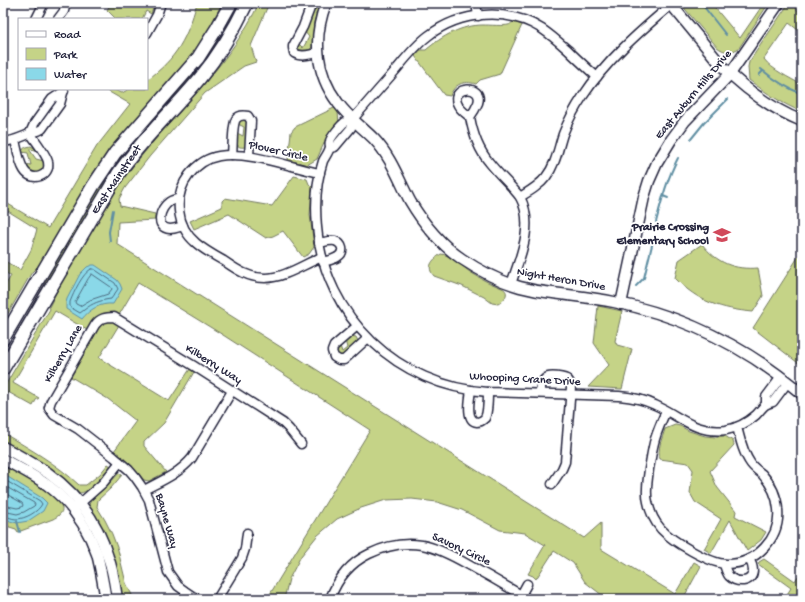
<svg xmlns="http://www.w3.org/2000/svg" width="805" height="602" font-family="'Gochi Hand',sans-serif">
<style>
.green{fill:#c5d387;stroke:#747a61}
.water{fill:#8ad8e8;stroke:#608fa3}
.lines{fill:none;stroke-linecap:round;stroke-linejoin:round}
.shore{stroke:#4c6b80;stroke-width:1}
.stream{stroke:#608fa3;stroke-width:2}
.minor-casing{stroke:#22223b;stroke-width:11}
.tertiary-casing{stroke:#22223b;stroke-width:13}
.secondary-casing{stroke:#22223b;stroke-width:15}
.minor{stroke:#fff;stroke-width:8}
.tertiary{stroke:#fff;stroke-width:10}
.secondary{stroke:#fff;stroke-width:12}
.labels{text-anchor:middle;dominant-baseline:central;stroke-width:3.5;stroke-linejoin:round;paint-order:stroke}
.street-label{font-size:12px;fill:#22223b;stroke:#fff}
.poi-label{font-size:12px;font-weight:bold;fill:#22223b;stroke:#fff;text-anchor:end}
</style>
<rect width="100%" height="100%" fill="#fff"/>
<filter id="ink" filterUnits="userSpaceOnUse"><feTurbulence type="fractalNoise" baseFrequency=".025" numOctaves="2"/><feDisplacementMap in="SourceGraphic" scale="8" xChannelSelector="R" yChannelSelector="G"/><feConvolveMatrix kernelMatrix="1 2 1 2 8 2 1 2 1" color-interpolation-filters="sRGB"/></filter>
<g filter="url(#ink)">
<g class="green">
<polygon points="111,3 155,3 151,14 146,11 142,19 116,19 107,10"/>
<path d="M197 3H222L203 41 45 259 32 272 3 322V289L11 276 3 271V260L20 270 31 250 37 229 3 208V201L48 228 97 146 130 104 104 89H114L115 90 122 93 129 89H147V80C177 58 187 38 197 3Z"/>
<polygon points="236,3 238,3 219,38 213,53 206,63 161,116 3,360 3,356 44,285 50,268 102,179"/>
<path d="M259 3H269L251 46 256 62 244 66 205 93 150 156 125 188 119 199 120 206 155 214V220L118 222 117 244 584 538 601 523V549L675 594 694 562 701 566 683 599H607L585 582 573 563 554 551 536 579 533 576 528 574 545 545 525 533 500 530 462 510 437 502 412 499 386 500 361 508 337 519 317 536 301 556 289 579 284 599H267L370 430 223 335 138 283 119 315C100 315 98 313 87 330L55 311 13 383 39 398 36 400 33 406 8 392 3 400V389L50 309 49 307 71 263 112 193 114 194C123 180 132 166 143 154 183 105 232 61 259 3Z"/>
<path d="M316 3H320L314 22 312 47C308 53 303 52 297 50L296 47 298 43 303 48 309 37 304 31Z"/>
<path d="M680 3H711L740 38 764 3H769L739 48C731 53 725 53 717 47Z"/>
<path d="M789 3H800L796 9 802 13V20L799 26 798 30 789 23 764 59C772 70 790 78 802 85V112C783 104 766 93 749 80L748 67 749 62Z"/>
<path d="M513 22 522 25 500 74 480 80 476 84C464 80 454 84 450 96L444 95 415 56 420 50H426C442 36 462 25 483 25 488 25 505 26 508 25 510 25 511 23 513 22Z"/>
<polygon points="334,108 338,112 339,124 325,141 317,159 307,165 288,160 291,132 295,127"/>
<path d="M243 119 247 120V144L245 147C234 149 237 140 237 133L243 136 244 127 238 124 239 121Z"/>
<path d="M31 146 36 149V150L29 149 36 159 44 161 45 166 40 173C32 173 28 171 25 164L31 165 28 153 22 152C23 147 27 147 31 146Z"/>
<polygon points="294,176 307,179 309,184 312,187 310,215 314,247 309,254 303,257 283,231 273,236 266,238 229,214 194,229 190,221 222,207 222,201 225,198 272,206"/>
<path d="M702 244C717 263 734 270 758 268L763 296 753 312C721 309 698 302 675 278L679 260Z"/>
<polygon points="802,251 802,366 753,328"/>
<path d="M441 254C449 254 463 267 470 272 477 276 483 280 490 283 494 285 498 286 502 288 511 292 504 301 498 304L492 303 484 297 462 286 434 276C426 267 432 260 441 254Z"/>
<polygon points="598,306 622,311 615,341 617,345 632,349 622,389 588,387 609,365 594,343"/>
<polygon points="110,321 115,322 119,325 99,358 169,401 190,369 194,372 164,423 144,442 144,446 166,472 149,481 144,480 130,464 114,451 136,421 108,399 71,377 96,333 100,325 105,322"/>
<polygon points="351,336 356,337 358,341 357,343 342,356 339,356 336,354 336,349 340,346 342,352 347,348 345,340"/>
<path d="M675 425 680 426 689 431 705 436 715 437 725 436 733 441 734 445 710 471 717 487 736 511 735 516 766 532 761 540 747 551 730 520 711 553 704 549 721 519 695 502 690 493 693 470 688 463 660 459C657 449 662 439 665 429Z"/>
<path d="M3 433C30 449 57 464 79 485H86L100 474 108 464 111 466C106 475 89 494 78 493L3 443Z"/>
<path d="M3 463C14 469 62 496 62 508 63 513 57 517 53 519L18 532 16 529 3 525Z"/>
<polygon points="119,473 122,475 111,488 98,500 97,507 105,520 112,534 118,550 126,583 134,599 121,599 88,507 91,500 106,487"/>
<polygon points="764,559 795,581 802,570 802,599 784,599 791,588 758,564 759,562"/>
</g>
<g class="water">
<path d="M92 265H95L117 280 120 284 122 289 113 304C100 303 90 309 82 319L66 309V303L67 299 80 274 87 267Z"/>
<polygon points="3,474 42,498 47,503 43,511 28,521 17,523 3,519"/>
</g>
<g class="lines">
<g class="shore">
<path d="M91 269H94L115 283 118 289 111 299C103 300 95 302 88 307 85 309 83 311 80 313L70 307V302C74 292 82 274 91 269Z"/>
<polygon points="92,274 111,287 112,289 108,294 90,300 80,306 76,304 75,302 88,279"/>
<path d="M3 479 40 501 42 504C38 512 25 519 16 519 12 519 7 516 3 516"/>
<polyline points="3,485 34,503 35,505 34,506 24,512 17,514 3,511"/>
<polyline points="3,492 22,503 23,505 22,507 17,508 3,505"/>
</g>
<g class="stream">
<polyline points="701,3 726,35"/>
<path d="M761 69C774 80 787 88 802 94"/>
<polyline points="759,75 763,71"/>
<polyline points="691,139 704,123 728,99"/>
<polyline points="663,196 668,198"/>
<path d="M656 222C662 199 667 179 678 158"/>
<polyline points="110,241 109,232 113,210"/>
<polyline points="636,286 644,278 652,245"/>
<polyline points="17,521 20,532"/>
<polyline points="797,599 799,595"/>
</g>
<g class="minor-casing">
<g id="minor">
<path d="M312 3 303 27 293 46V48L294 53C302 58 310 54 318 53"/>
<polyline points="476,3 478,16"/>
<polyline points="36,19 44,3"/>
<polyline points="58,19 64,11 66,3"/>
<polyline points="147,33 157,15 161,3"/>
<path d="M597 77C587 68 577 59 568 50 560 43 551 35 542 29 508 7 460 11 428 36 415 46 405 59 395 71 381 87 367 103 353 119 350 120 347 121 345 122 341 125 331 137 330 141 329 144 330 145 330 147 329 152 325 157 323 161 316 182 315 205 317 227 325 318 398 386 488 392L619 396C631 397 643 399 655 405 680 416 695 434 726 430 737 428 748 422 756 415 763 408 763 404 773 402L788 382"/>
<path d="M470 117C465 113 459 109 457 103 451 86 484 84 478 103 476 108 473 113 470 117 473 134 478 149 489 162 499 175 511 185 520 197"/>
<polyline points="30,133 34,124 52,99 64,91"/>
<path d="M15 140C17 148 19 162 24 170 32 183 51 176 48 162 47 155 34 139 30 133"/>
<path d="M3 142C14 141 19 138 29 134 33 132 37 132 42 129L60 104 63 93"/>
<polyline points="330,148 335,147 351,128 353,119"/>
<path d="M232 155C233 147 232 125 236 119 239 115 243 115 248 116L251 121 249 156"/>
<path d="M320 173C290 167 249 151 219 156 207 158 196 166 189 175 173 196 176 226 196 243 204 250 215 256 224 261 237 270 249 278 265 278 285 278 304 264 322 257"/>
<path d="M179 199C175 199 172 200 169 202 160 208 154 228 170 229 175 229 179 227 183 226"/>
<path d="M319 243C324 242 330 240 335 241 338 242 341 244 342 248 344 258 330 260 323 262"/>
<path d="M511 284C520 257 535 225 520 197 530 191 539 186 546 177 556 164 558 149 563 134 568 121 575 108 583 96 606 61 639 32 671 5"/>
<polyline points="357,326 334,346 332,351 334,357 339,360 344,360 368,338"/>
<path d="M471 390C470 398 465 421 477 422 480 422 483 420 485 418 488 412 488 399 488 392"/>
<path d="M540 393C541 388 541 381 546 378 549 375 565 377 568 380 570 382 570 384 571 387L565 462 562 469 552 484"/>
<polyline points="766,404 766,397 781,377"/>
<path d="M49 408 50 404 51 401 95 325C100 318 106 317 114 317L194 366 283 423 289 429 301 444"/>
<polyline points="49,408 54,415 78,429 114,457 129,470 135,477 142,487 149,500 168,572 178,586 185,591 197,599"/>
<path d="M666 411C662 420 658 429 655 439 652 449 651 459 649 469 648 480 645 491 648 502 650 512 654 521 661 529 672 541 710 564 727 564 756 564 781 538 778 509 777 495 771 484 762 474 758 471 754 468 751 464 743 453 740 439 737 427"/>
<path d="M144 490C161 481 180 473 192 458L232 391"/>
<polyline points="76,507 103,483 120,462"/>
<path d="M724 564C725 568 726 572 729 576 736 583 752 584 753 571 753 567 751 562 749 559"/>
<polyline points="521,595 527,584"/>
<polyline points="217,599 242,558 245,549 247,533"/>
<path d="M330 599C337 580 350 563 369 554 385 546 404 542 422 545 438 548 453 556 467 564 487 575 508 587 528 599"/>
</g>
</g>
<g class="tertiary-casing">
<g id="tertiary">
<path d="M326 3C313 37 315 73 338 103 348 117 362 127 374 139 391 157 399 180 410 201 423 223 440 244 462 259 480 271 499 281 520 287 531 290 542 292 553 293 574 296 594 298 614 302 684 316 748 348 802 394"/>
<path d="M670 3 722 66C745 89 772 109 802 121"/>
<polyline points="621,304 644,197 649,181 657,163 671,140 685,121 730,74 779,3"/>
<path d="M3 447C18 455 34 464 48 473 77 494 98 523 108 557 113 570 115 585 117 599"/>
<path d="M3 459C19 468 36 476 50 487 72 504 88 529 97 554 101 569 103 584 106 599"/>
</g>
</g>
<g class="secondary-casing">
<g id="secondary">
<polyline points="3,339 93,186 115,153 198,58 217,28 231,3"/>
<path d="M3 369 118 174C142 139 173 111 200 78 219 55 234 30 247 3"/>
</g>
</g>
<use href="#minor" class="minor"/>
<use href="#tertiary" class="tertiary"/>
<use href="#secondary" class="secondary"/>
</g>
</g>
<defs>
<g id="school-bare" transform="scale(1.38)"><path d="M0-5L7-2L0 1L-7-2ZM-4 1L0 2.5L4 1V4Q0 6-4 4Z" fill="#d1495b" stroke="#fff" stroke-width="2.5" paint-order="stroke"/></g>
</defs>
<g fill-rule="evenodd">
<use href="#school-bare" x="722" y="235"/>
</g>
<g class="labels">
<g class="street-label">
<text transform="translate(694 95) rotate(-50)">East Auburn Hills Drive</text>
<text transform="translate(278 152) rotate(13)">Plover Circle</text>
<text transform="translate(117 180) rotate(-56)">East Mainstreet</text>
<text transform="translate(561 280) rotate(10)">Night Heron Drive</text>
<text transform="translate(64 354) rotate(-60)">Kilberry Lane</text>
<text transform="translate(213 365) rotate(32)">Kilberry Way</text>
<text transform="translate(525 380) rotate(3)">Whooping Crane Drive</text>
<text transform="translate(166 521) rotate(74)">Bayne Way</text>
<text transform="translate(461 550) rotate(25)">Savory Circle</text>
</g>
<g class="poi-label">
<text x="709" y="228">Prairie Crossing<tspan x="709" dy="14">Elementary School</tspan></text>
</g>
</g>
<rect width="805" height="602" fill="none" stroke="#fff" stroke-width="16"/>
<rect x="8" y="8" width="789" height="586" fill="none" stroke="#22223b" stroke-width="1.5" filter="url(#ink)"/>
<rect x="18" y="18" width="130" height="72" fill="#ffffff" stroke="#a7a7b1"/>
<rect x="26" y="31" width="20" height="6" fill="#ffffff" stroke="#a7a7b1"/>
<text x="54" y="38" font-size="12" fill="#22223b">Road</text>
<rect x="26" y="48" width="20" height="12" fill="#c5d387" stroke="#a7a7b1"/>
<text x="54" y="58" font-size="12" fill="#22223b">Park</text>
<rect x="26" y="68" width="20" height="12" fill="#8ad8e8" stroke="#a7a7b1"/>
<text x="54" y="78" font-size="12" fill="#22223b">Water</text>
</svg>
